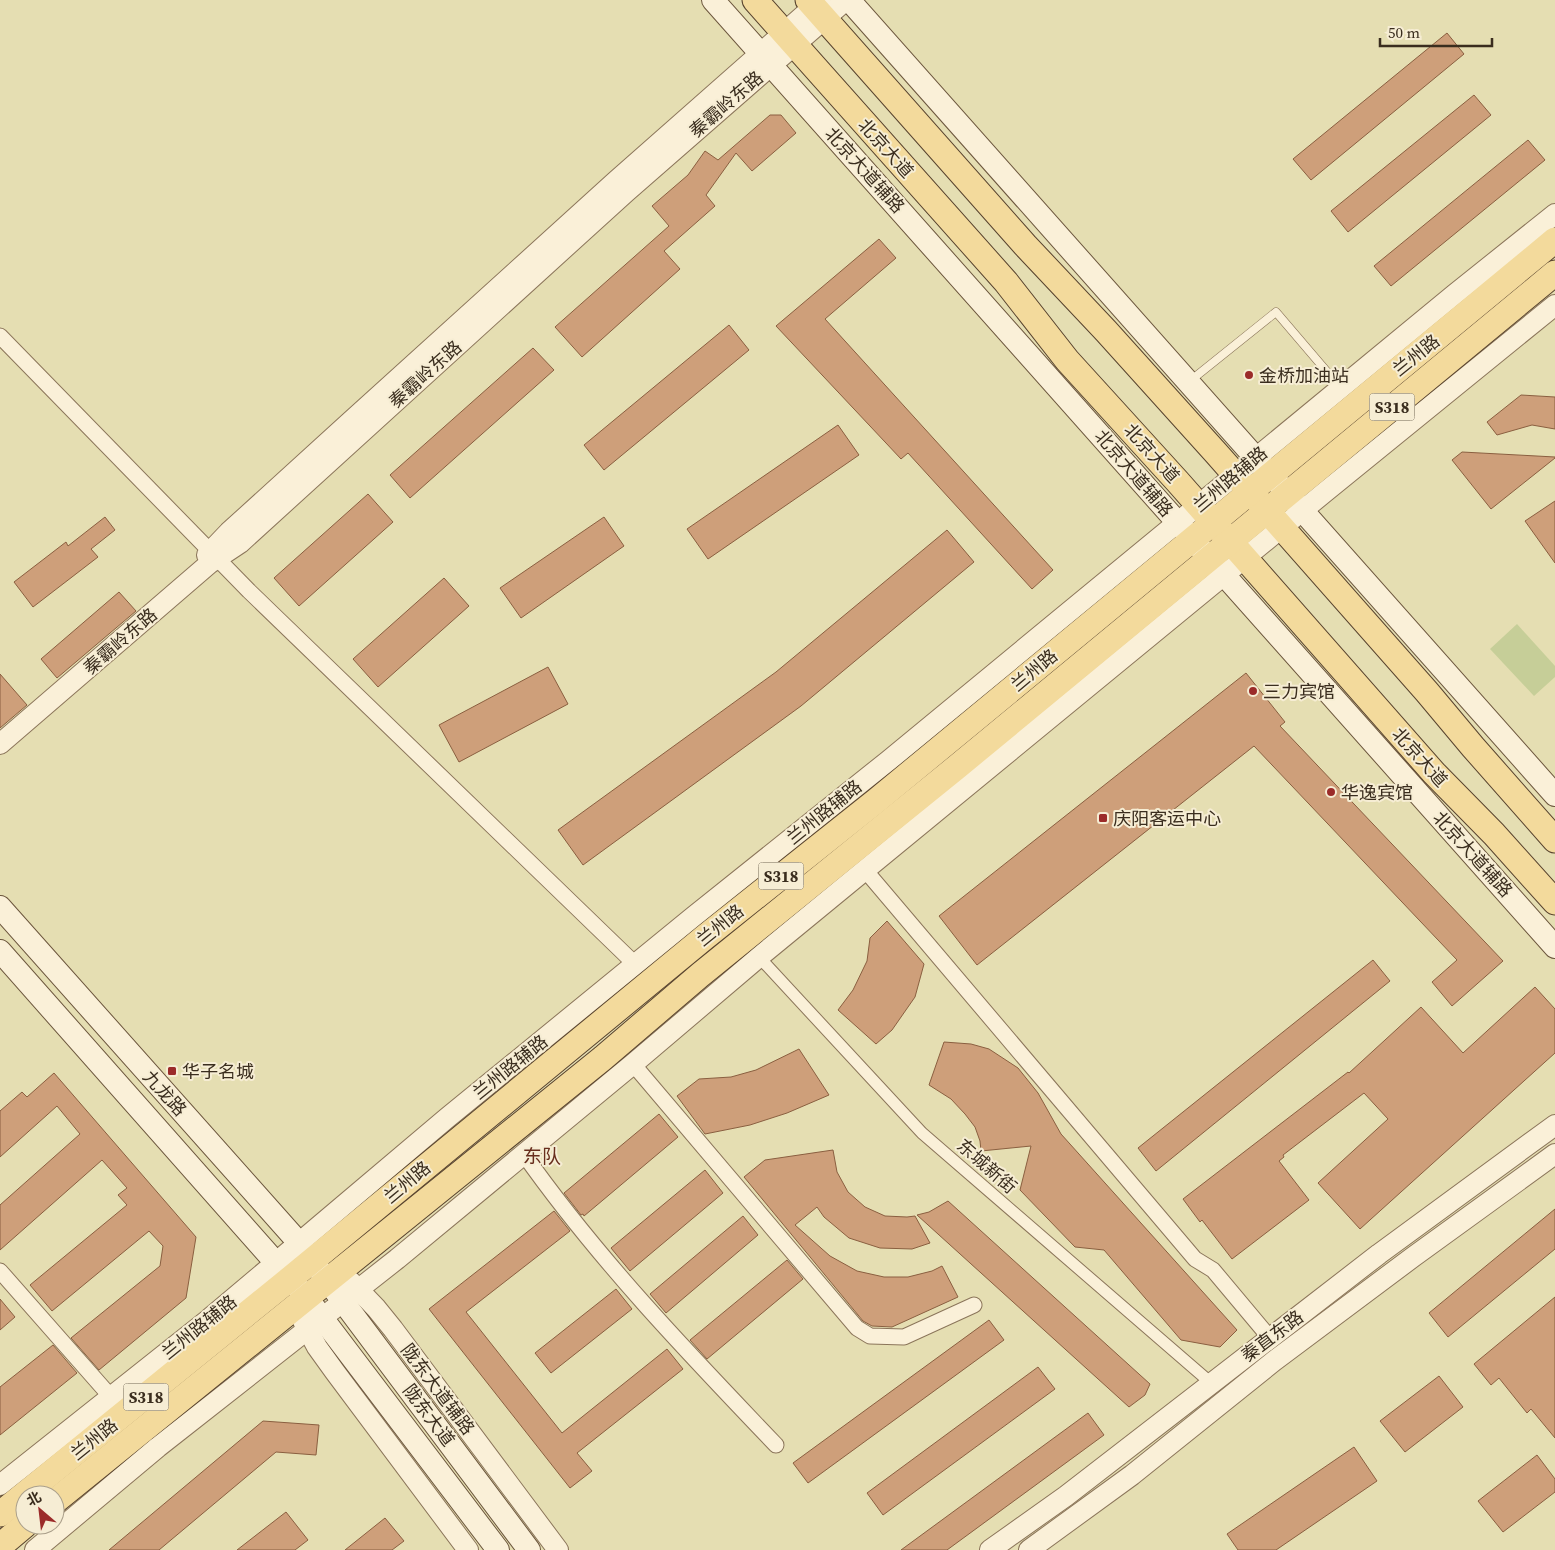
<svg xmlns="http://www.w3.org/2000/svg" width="1555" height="1550" font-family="'Source Serif 4','Noto Sans SC',serif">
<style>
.farmland{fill:#e5deb2;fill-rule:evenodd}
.green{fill:#c6ce98}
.building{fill:#ce9f7a;stroke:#8a5f40}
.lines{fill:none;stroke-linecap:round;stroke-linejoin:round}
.service-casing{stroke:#8b755a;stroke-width:9}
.pedestrian-casing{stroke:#8b755a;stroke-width:13}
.minor-casing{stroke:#8b755a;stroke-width:17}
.tertiary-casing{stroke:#8b755a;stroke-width:22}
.secondary-casing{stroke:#6c563d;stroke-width:24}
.primary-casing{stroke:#58432e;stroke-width:27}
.service{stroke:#faf0d8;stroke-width:8}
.pedestrian{stroke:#faf0d8;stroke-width:11}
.minor{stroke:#faf0d8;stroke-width:15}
.tertiary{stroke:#faf0d8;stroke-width:20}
.secondary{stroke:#faf0d8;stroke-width:22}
.primary{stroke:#f3da9c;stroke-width:25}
.poi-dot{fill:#9b2b29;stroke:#f6edd4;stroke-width:2}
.labels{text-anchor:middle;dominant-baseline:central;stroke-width:4;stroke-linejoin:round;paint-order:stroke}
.shield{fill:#f6edd4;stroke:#726755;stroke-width:1}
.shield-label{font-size:16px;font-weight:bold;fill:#3a2d1e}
.street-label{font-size:18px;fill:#3a2d1e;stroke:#f6edd4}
.poi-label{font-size:18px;fill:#3a2d1e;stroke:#f6edd4;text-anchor:start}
.neighbourhood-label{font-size:19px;fill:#682e1d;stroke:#f6edd4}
</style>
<rect width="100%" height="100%" fill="#efe3c5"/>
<path class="farmland" d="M0 0H1555V1550H0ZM25 1495H55V1525H25Z"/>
<polygon class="green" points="1517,624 1555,666 1555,677 1534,696 1490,649"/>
<g class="building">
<polygon points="1447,33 1464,54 1311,180 1293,159"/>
<polygon points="1474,95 1491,115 1348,232 1331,211"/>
<polygon points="770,115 781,115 796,133 752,171 736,153 706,195 715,206 664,251 680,269 582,357 555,327 669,226 652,206 688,175 705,151 718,160"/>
<polygon points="1528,140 1545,160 1391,286 1374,266"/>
<polygon points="879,239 896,258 825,319 1053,570 1032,589 908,453 901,459 776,326"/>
<polygon points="729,325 749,350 604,470 584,445"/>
<polygon points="533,348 554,370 410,498 390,475"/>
<polygon points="1521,395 1555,397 1555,429 1532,425 1497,435 1487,422"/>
<polygon points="838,425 859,455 708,559 687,529"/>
<polygon points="1462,452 1555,457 1555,458 1491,509 1452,460"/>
<polygon points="368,494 393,522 299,606 274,578"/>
<polygon points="1555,501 1555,563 1525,521"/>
<polygon points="105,517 115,530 91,549 98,557 33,607 14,582 66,542 68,546"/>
<polygon points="604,517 624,546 521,618 500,588"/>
<polygon points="947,530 974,562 801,706 583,865 558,830 776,672"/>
<polygon points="444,578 469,606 378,687 353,659"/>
<polygon points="119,592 136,611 57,678 41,659"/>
<polygon points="548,667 568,704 459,762 439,725"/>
<polygon points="1246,673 1285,722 1280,726 1503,961 1452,1006 1432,982 1457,960 1254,746 977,965 939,916"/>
<polygon points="0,674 27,705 0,728"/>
<polygon points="887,921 924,964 915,997 892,1030 876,1044 838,1010 853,990 867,961 870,938"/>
<polygon points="1373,960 1390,981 1156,1171 1138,1148"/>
<polygon points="1535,987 1555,1009 1555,1053 1360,1229 1318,1183 1388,1119 1364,1093 1283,1155 1284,1157 1279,1161 1309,1200 1232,1259 1202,1220 1200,1222 1183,1199 1348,1072 1349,1073 1421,1007 1463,1053"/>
<polygon points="944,1042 971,1044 989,1049 1018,1068 1038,1093 1061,1134 1237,1330 1220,1347 1181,1340 1104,1250 1075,1247 1020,1190 1031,1146 981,1151 980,1141 975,1127 965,1114 951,1099 929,1085"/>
<polygon points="799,1049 829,1095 787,1113 750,1125 705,1134 677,1096 699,1079 731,1077 756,1070"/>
<polygon points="54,1073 196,1237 186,1298 99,1370 71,1338 160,1266 163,1246 149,1231 52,1311 30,1285 127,1205 118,1195 127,1188 102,1160 0,1250 0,1205 80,1134 57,1106 0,1157 0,1111 22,1092 27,1097"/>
<polygon points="659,1114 678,1137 584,1216 583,1214 581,1215 564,1193"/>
<polygon points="833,1150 837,1172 848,1192 865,1207 885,1216 907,1217 915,1216 930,1243 912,1249 880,1248 849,1238 824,1217 817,1207 795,1225 830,1256 857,1271 884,1277 908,1277 932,1271 942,1266 958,1297 892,1327 872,1326 863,1321 744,1177 765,1160"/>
<polygon points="705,1170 723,1193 630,1271 611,1248"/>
<polygon points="948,1201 1150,1384 1145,1395 1129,1407 917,1215 929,1212"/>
<polygon points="1555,1209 1555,1249 1448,1337 1429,1313"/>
<polygon points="554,1211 570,1231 466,1312 562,1433 667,1349 683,1369 577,1453 592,1471 570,1488 429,1309"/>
<polygon points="743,1216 758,1235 666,1313 650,1294"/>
<polygon points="787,1260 803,1279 707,1359 690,1340"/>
<polygon points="616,1289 632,1309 551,1373 535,1353"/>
<polygon points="1555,1297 1555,1438 1531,1409 1527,1413 1499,1378 1491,1385 1474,1364"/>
<polygon points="0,1299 15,1317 0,1330"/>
<polygon points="989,1320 1004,1340 808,1483 793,1463"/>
<polygon points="53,1345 77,1373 0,1435 0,1387"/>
<polygon points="1038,1367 1055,1389 883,1515 867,1493"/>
<polygon points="1439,1376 1463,1407 1405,1452 1380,1421"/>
<polygon points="1088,1413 1104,1435 947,1550 901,1550"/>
<polygon points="263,1421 319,1425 316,1455 276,1452 159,1550 109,1550"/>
<polygon points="1354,1447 1377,1481 1276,1550 1238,1550 1227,1534"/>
<polygon points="1537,1455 1555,1479 1555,1492 1503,1532 1478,1501"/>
<polygon points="286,1512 308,1540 295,1550 237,1550"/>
<polygon points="385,1518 404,1541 392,1550 345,1550"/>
</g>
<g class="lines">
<g class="service-casing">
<polyline id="service" points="1190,381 1276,312 1340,387"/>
</g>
<g class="pedestrian-casing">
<polyline id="pedestrian" points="759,957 922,1133 1211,1383"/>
</g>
<g class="minor-casing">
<g id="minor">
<polyline points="0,336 249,591 635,964"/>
<polyline points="865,870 1195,1259 1213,1270 1270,1338"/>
<polyline points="633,1064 857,1328 870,1336 904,1337 974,1305"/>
<path d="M523 1153C597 1258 687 1352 776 1445"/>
<polyline points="0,1271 111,1397"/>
</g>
</g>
<g class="tertiary-casing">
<g id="tertiary">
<polyline points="207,555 229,532 350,422 616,181 821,0"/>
<polyline points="0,744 210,563 240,543 626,192 846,0"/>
<polyline points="350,1281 376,1308 393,1329 558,1550"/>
<polyline points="301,1317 317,1347 335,1372 468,1550"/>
<polyline points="0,1485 209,1319 447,1118 693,917 888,761 1455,294 1555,214"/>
<polyline points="35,1550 158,1447 397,1259 633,1064 759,957 1325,492 1555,305"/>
<polyline points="990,1550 1066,1496 1379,1254 1555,1125"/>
<polyline points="1029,1550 1132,1475 1274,1361 1413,1257 1555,1154"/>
</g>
</g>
<g class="secondary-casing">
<g id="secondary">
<polyline points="713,0 1555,947"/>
<polyline points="849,0 1555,795"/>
<polyline points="0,907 300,1244 529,1550"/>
<polyline points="0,951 307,1298 498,1550"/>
</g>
</g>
<g class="primary-casing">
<g id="primary">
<polyline points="755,0 1006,282 1067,360 1178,482 1434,773 1494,834 1555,902"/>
<polyline points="808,0 1025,245 1106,331 1216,453 1427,692 1473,747 1555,840"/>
<polyline points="55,1501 603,1058 700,975 958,766 1555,273"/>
<polyline points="0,1514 291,1278 705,937 876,801 1555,240"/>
<polyline points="0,1546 25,1525"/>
</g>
</g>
<use href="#service" class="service"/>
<use href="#pedestrian" class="pedestrian"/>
<use href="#minor" class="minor"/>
<use href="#tertiary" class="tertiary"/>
<use href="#secondary" class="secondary"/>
<use href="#primary" class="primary"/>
</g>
<g class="poi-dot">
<circle cx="1249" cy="375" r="5"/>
<circle cx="1253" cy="691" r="5"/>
<circle cx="1331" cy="792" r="5"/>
<rect x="1098" y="813" width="10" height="10" rx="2.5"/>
<rect x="167" y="1066" width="10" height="10" rx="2.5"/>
</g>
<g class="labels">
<g class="shield">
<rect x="1369.5" y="393.5" width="45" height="27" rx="4"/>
<rect x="758.5" y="862.5" width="45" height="27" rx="4"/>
<rect x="123.5" y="1383.5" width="45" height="27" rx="4"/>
</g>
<g class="shield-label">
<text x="1392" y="407">S318</text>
<text x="781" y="876">S318</text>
<text x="146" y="1397">S318</text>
</g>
<g class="street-label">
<text transform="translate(726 104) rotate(-41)">秦霸岭东路</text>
<text transform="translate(886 148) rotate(48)">北京大道</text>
<text transform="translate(865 170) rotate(48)">北京大道辅路</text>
<text transform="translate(1416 355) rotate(-39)">兰州路</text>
<text transform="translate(425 374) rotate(-42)">秦霸岭东路</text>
<text transform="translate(1152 453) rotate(48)">北京大道</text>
<text transform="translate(1134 473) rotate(49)">北京大道辅路</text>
<text transform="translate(1230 479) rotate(-40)">兰州路辅路</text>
<text transform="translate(120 641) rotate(-41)">秦霸岭东路</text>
<text transform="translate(1034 670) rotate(-40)">兰州路</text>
<text transform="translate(1420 757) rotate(48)">北京大道</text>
<text transform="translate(824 812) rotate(-39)">兰州路辅路</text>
<text transform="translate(1473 854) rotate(48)">北京大道辅路</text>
<text transform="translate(720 925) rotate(-39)">兰州路</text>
<text transform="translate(510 1067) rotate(-39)">兰州路辅路</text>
<text transform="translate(165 1093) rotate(48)">九龙路</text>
<text transform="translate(987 1166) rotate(41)">东城新街</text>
<text transform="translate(407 1182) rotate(-40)">兰州路</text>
<text transform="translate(199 1327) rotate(-39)">兰州路辅路</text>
<text transform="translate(1272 1336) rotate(-37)">秦直东路</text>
<text transform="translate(438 1389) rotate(53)">陇东大道辅路</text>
<text transform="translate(429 1415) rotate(53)">陇东大道</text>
<text transform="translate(94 1439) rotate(-39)">兰州路</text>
</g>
<g class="poi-label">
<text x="1259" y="375">金桥加油站</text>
<text x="1263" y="691">三力宾馆</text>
<text x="1341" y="792">华逸宾馆</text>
<text x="1113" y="818">庆阳客运中心</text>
<text x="182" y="1071">华子名城</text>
</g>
<g class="neighbourhood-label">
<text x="542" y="1156">东队</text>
</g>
</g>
<g transform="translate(40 1510) rotate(332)"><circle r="24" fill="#f6edd4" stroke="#aba08b"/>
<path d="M0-4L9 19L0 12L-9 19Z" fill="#9b2b29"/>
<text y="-8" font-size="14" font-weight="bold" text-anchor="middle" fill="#3a2d1e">北</text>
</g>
<path d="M1380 38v8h112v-8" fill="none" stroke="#3a2d1e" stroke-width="2.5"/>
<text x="1388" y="38" font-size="15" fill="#3a2d1e" stroke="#f6edd4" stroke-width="4" paint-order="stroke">50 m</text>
</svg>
